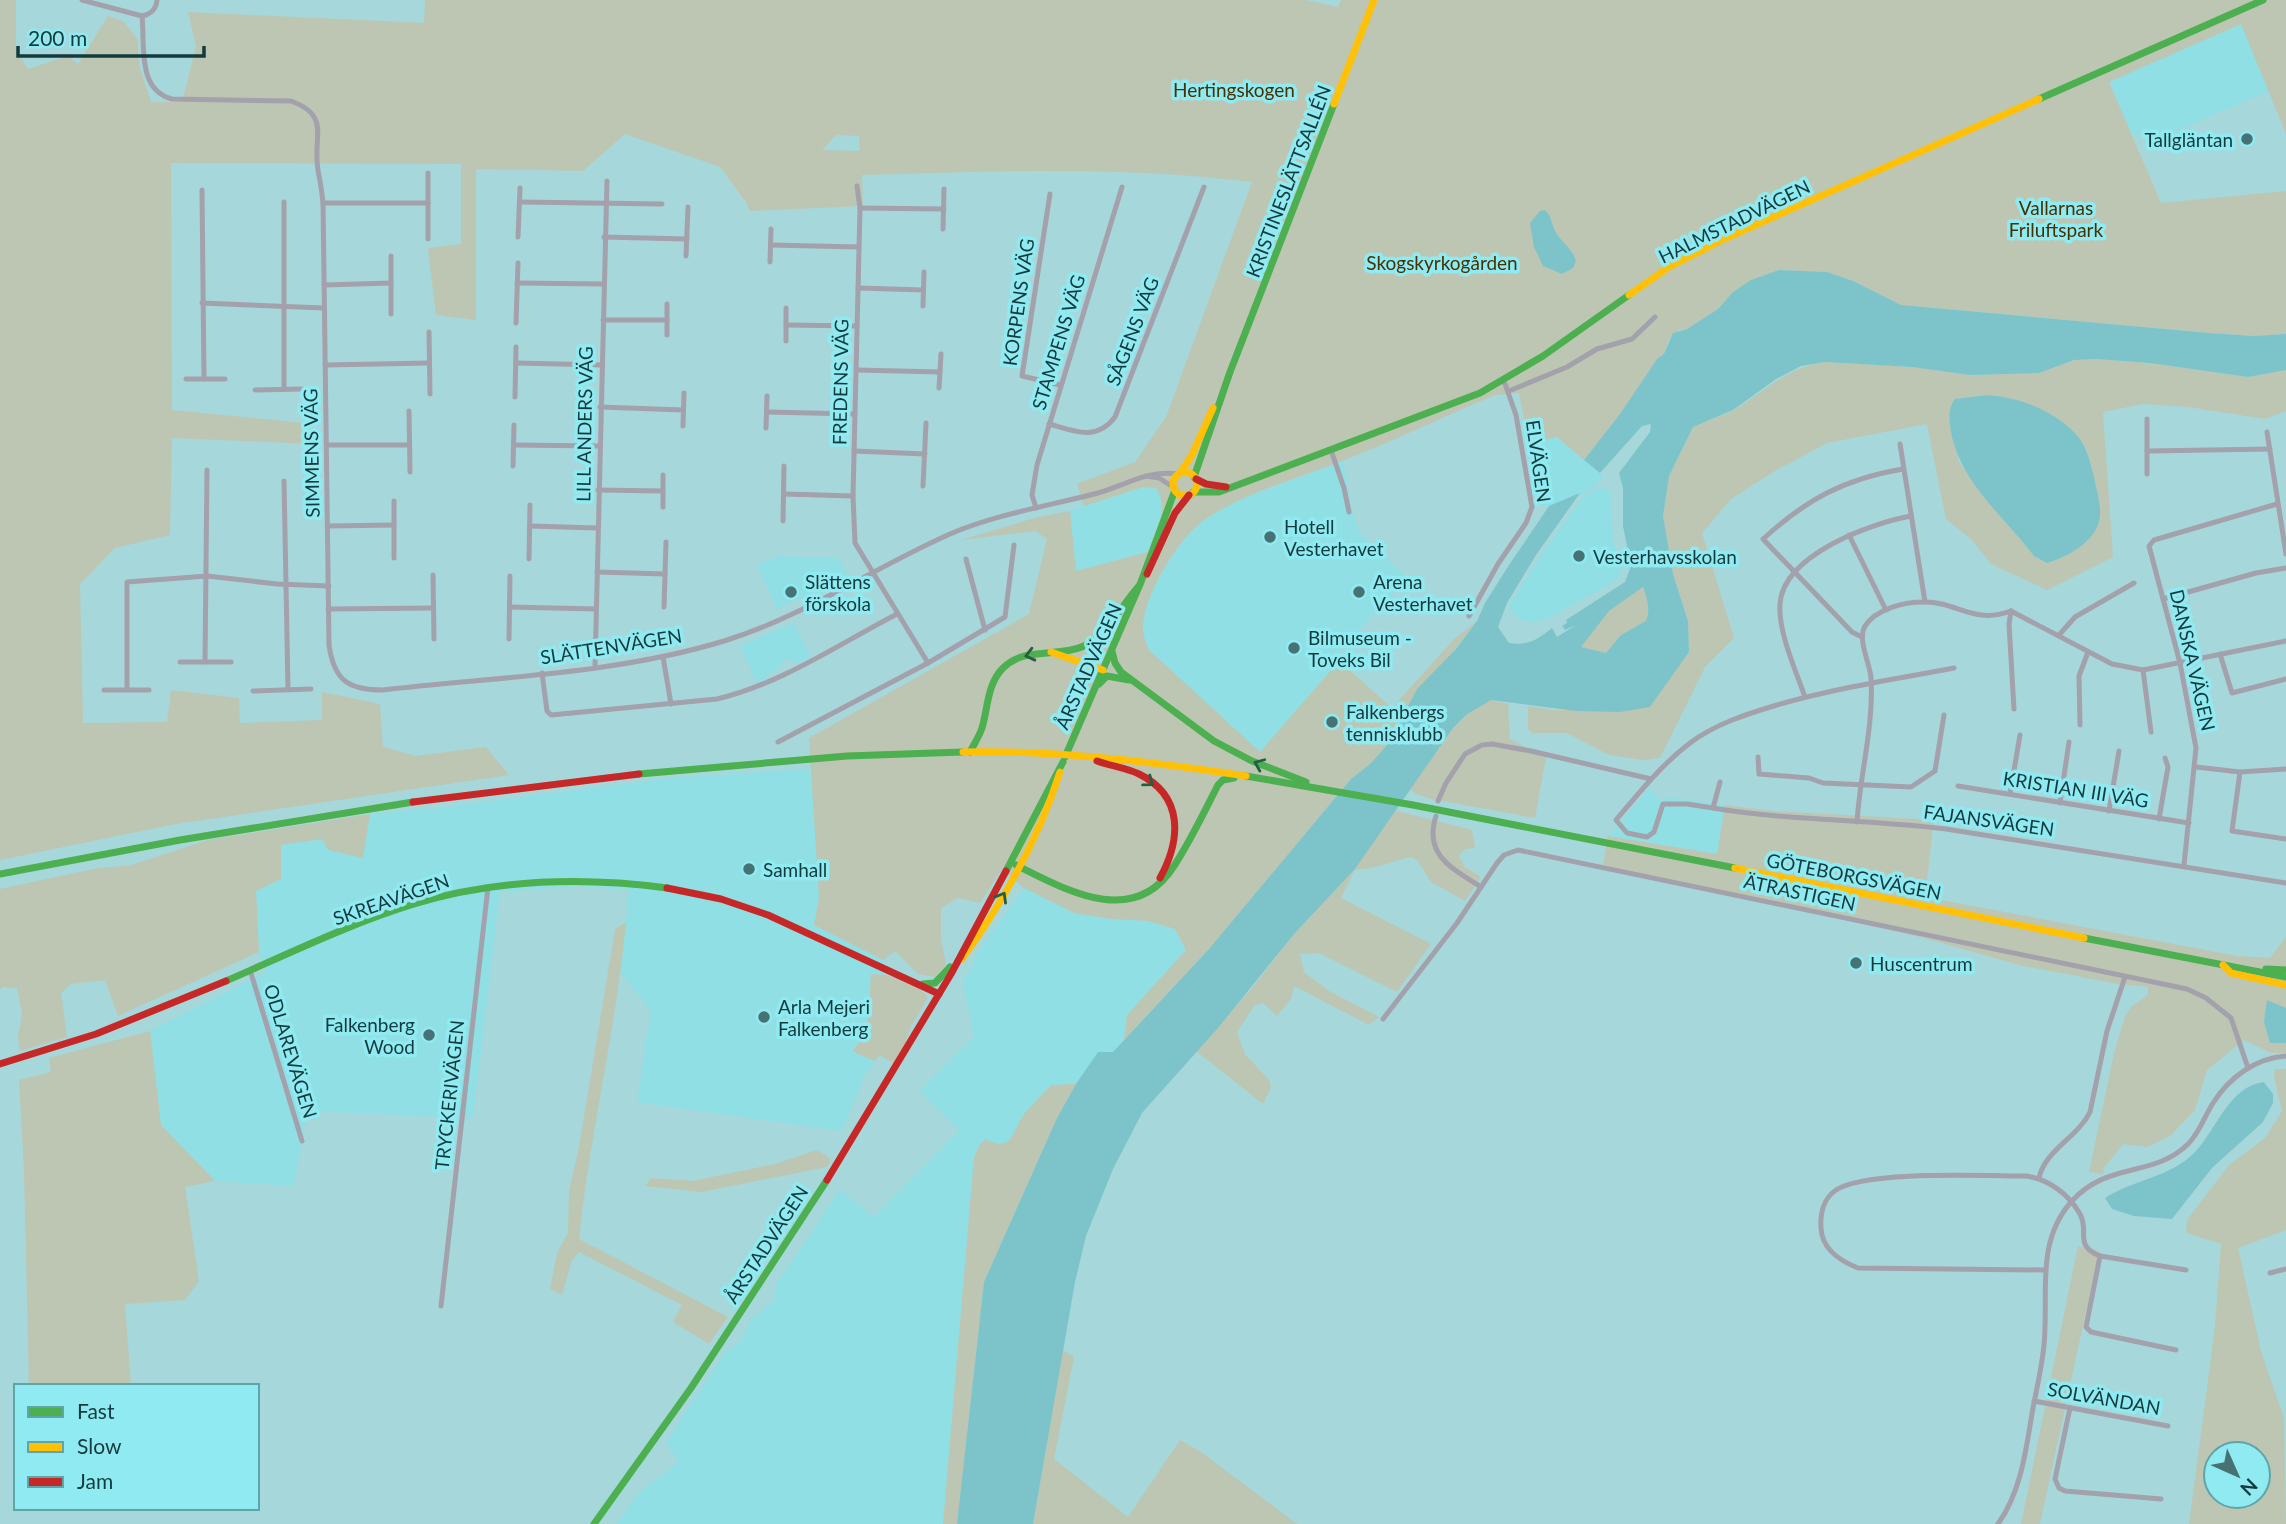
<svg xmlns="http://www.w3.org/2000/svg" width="2286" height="1524" font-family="Lato,sans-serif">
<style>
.built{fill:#8fdfe4}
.green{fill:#bdc6b2;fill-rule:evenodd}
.water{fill:#7dc4ca;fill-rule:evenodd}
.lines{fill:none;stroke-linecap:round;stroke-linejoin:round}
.street{stroke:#a3a1ac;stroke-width:5}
.fast{stroke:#4caf50;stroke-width:7}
.slow{stroke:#ffc107;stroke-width:7}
.jam{stroke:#c62828;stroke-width:7}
.oneway{stroke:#245e43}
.poi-dot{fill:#467274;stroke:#90eaf1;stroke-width:2.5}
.labels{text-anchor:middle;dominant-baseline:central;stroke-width:7;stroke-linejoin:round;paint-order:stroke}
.park-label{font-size:19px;fill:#473103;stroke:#90eaf1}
.poi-label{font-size:19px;fill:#133b3d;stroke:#90eaf1;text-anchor:start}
.street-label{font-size:19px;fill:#133b3d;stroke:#90eaf1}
</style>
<rect width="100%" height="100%" fill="#a6d7db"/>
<g class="built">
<polygon points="2241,24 2269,91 2175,131 2132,135 2109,81"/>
<polygon points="1557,437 1603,476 1590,491 1549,506 1539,504 1529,443"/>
<polygon points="1343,461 1351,506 1359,533 1408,578 1335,656 1339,661 1260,752 1149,650 1142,630 1150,593 1167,564 1190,532 1204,520 1235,502"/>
<polygon points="1143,487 1156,487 1163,498 1163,510 1148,552 1075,572 1070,511"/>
<polygon points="1599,488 1610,490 1613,537 1621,575 1610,584 1548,618 1532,622 1524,621 1511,612 1510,604 1545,550 1584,496"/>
<polygon points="779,556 839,558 848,575 777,609 757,565"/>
<polygon points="794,623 811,657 800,663 788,659 783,661 780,668 768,674 770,677 757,683 740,646"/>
<polygon points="809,769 813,782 819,897 814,925 883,960 888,974 871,974 868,1016 860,1043 852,1051 875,1061 866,1072 842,1131 637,1102 651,1011 621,973 629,890 577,886 500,892 473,1118 307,1111 294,1186 215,1181 161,1125 150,1031 266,972 259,952 256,891 280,845 322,839 363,858 370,814 431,809 663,779"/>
<polygon points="1649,789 1663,801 1669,797 1725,805 1718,854 1608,836"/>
<polygon points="1024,888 1074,913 1112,919 1148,921 1175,930 1186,950 1127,1015 1124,1040 1113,1052 1092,1063 1076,1084 1051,1085 1023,1115 1014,1136 1007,1143 979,1146 974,1158 943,1524 617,1524 637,1495 679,1462 666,1442 726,1351 741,1341 751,1319 776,1299 775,1287 840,1190 874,1217 960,1130 919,1091 974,1037 963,983 979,951"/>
</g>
<g class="green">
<path d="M0 0H16V50L28 69 68 56 78 64 108 16 123 21 138 40 139 65 151 102H182L196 46 188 12 424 23 425 0H1306L1338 7 1341 0H2286V134L2241 24 2109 82 2161 203 2286 191V334L2254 336 2209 333 1901 305 1853 281 1827 272 1779 270 1733 292 1718 309 1687 329 1679 330 1669 339 1664 354 1657 359 1620 414 1584 460 1557 437 1529 443 1519 393 1495 395C1443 417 1392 442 1339 462 1294 480 1242 493 1203 521 1177 540 1142 597 1143 630 1143 636 1147 644 1149 650L1260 752 1339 661 1392 708 1455 638 1477 621 1404 714 1389 743 1370 764 1351 779 1209 949 1124 1040 1127 1015 1186 950 1175 929 1148 921 1112 919 1074 913 1024 888 1002 869 980 903 958 898 941 908V939L946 964 935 977 918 974 895 951 883 960 814 925 819 897 809 738 1029 614 1047 539 1035 531 961 540 1038 517 1070 511 1076 571 1148 552C1156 530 1170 509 1156 488L1143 487 1084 506 1077 484 1135 462 1166 417 1252 182C1123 166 993 171 862 175L863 206 750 211 746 202 720 167 625 134 583 171 476 169V320L436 315 428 248 461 244V164L171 163 172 410 314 424V444L172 438 170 535 115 548 80 584 83 723 167 722 171 690 239 698 240 723 322 720V692L380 704 383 747 416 756 486 747 509 775 176 824 0 860ZM836 135 859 136 860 151 822 150Z"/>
<path d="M2096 359 2150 363 2248 377 2286 370V411L2265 419 2188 407 2143 404 2103 412 2113 557 2047 590 1991 564 1972 540 1946 519 1927 424 1827 443 1775 471 1731 499 1702 533 1734 638 1705 667 1660 758 1644 760 1609 755 1567 733H1532L1528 729V706L1553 710H1592L1673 673 1689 652 1688 621 1673 574 1663 516 1669 476 1693 427C1706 420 1722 417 1734 410 1765 391 1787 367 1825 362L1912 367 1971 375 2039 373 2074 360ZM1987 395C2006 396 2021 405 2038 412 2049 418 2062 422 2072 430 2098 454 2095 495 2097 528 2083 545 2069 557 2047 563L2034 556 1975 485 1958 460 1955 399Z"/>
<path d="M1643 586C1647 598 1651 608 1647 621L1621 635 1606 653 1580 647 1609 611Z"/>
<path d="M1491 700 1509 704C1507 716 1511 726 1509 739L1546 757 1535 818 1431 799 1416 794 1409 788 1453 728 1466 715Z"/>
<polygon points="1725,805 1773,811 1934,820 1925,897 2237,956 2270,958 2286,937 2286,1053 2271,1053 2244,1040 2207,1070 2195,1110 2170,1136 2147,1147 2123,1144 2103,1169 2104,1174 2089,1172 2114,1053 2125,1016 2132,1006 2148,995 2148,987 2118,984 2019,965 1924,938 1603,865 1608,836 1717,854"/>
<path d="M1394 810 1472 830 1475 848 1465 849 1459 856 1465 867 1481 877 1465 901 1431 882 1418 861 1412 857C1394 860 1371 871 1355 869L1341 898 1431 944 1397 992 1319 953 1300 954 1304 972 1329 991 1379 1017 1369 1025 1294 986 1291 999 1277 1016 1263 1003 1255 1005 1237 1032 1245 1054 1269 1080 1271 1087 1263 1104 1196 1051 1251 989 1294 934 1355 869Z"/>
<polygon points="370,814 363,858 328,850 322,839 281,845 281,879 256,891 259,952 118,1016 105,980 71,984 61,993 67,1037 20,1051 18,1037 22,1013 17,988 3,987 0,990 0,889 93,869 131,865 208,840"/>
<path d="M626 922C616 1029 590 1133 579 1239L728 1317 709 1344 673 1322 682 1305 579 1252 572 1260 562 1295 550 1289 557 1253 568 1233 569 1191 579 1147 615 929Z"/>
<path d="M871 974C890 974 917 982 928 998L911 1026 904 1047 894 1064 880 1055 875 1061 852 1051C872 1032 869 999 871 974Z"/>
<polygon points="150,1031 161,1125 215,1181 185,1187 199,1281 185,1300 125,1304 131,1386 29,1386 24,1169 19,1080 51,1072 49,1058"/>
<path d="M2275 1069H2286V1230L2238 1248 2261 1351 2284 1418 2286 1524H2189L2215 1327 2221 1244 2186 1233 2187 1220 2229 1165 2265 1138 2282 1111 2274 1077ZM2258 1454V1496H2216V1454Z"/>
<path d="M1076 1084 1057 1118 984 1282 957 1524H943L974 1158 979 1146 985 1139C1013 1154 1012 1131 1024 1114 1032 1104 1043 1095 1051 1085Z"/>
<polygon points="817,1150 831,1159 827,1167 701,1192 645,1186 651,1178 693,1181 775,1164"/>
<polygon points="2078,1246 2099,1251 2040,1524 2021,1524"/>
<polygon points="1063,1350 1074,1357 1054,1459 1128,1517 1180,1440 1201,1452 1297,1524 1033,1524"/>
</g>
<g class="water">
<path d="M1545 210C1552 217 1551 223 1555 231 1561 242 1572 248 1576 261L1573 268 1562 274 1543 266 1534 247 1530 223 1540 211Z"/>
<path d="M1779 270 1827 272 1853 281 1901 305 2209 333 2254 336 2286 334V370L2248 377 2150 363 2096 359 2074 360 2039 373 1970 375 1912 367 1825 362 1801 366 1776 379 1733 410 1693 427 1669 476 1663 516 1673 574 1688 621 1689 652 1650 707 1620 712 1576 711 1491 700 1466 715 1453 728 1355 869 1294 934 1218 1028 1142 1113 1113 1169 1086 1236 1075 1282 1033 1524H957L984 1282 1057 1118 1076 1084 1098 1052H1113L1209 949 1351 779 1370 764 1389 743 1417 689 1455 650 1477 621 1485 603 1509 565 1549 506 1580 493 1536 555 1507 603 1498 627 1509 643C1528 646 1537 640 1552 628L1557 637 1576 625 1565 630 1562 626 1567 623 1566 620 1625 582 1631 566 1623 526V488L1619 473 1650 432 1651 424 1642 426 1600 473 1584 460 1620 414 1657 359 1664 354 1673 333 1687 329 1718 309 1733 292 1751 280ZM1643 587C1647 599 1651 609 1646 621L1621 635 1606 653 1581 647 1609 611Z"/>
<path d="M1987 395C2018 397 2053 410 2075 433 2087 446 2090 461 2094 477 2096 489 2101 503 2100 515 2099 540 2068 557 2047 563L2034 556C2003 515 1956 479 1950 425 1949 414 1949 407 1955 399Z"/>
<polygon points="2267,1000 2286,1008 2286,1043 2270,1043 2264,1022"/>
<path d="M2264 1082 2273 1094V1103L2263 1122 2212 1168 2172 1219 2134 1216 2112 1209 2105 1198C2134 1179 2170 1178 2195 1152 2217 1129 2229 1086 2264 1082Z"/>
</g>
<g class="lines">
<g class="street">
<path d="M82 0 142 16C145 46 137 90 172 99L291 101C332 116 312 137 318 170 320 181 322 191 323 203L329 645C334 681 349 690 383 690 496 677 616 674 724 641 805 616 873 568 950 534 997 514 1048 506 1098 493 1129 484 1146 470 1179 474"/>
<path d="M142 16C151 14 156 10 157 0"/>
<polyline points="428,173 428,239"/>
<polyline points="857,186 860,208 853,496 855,543 928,663"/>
<polyline points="202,190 204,379"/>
<polyline points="1050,194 1022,376 1060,385"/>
<polyline points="284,202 284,389"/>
<polyline points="520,202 662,204"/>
<polyline points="323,203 428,203"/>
<polyline points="860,208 944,209"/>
<polyline points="943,229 944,189"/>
<polyline points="518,237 520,188"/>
<polyline points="604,237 687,239"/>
<polyline points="771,245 859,247"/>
<polyline points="391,256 391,314"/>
<polyline points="686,256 688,207"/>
<polyline points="770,262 771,229"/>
<polyline points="517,283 603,284"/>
<polyline points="324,285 391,283"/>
<polyline points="858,288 923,290"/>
<polyline points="202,303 324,308"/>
<polyline points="923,306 924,272"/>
<polyline points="603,320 667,320"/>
<polyline points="516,323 518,263"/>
<polyline points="786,325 857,326"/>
<polyline points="429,332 430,394"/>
<polyline points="667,335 667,304"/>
<polyline points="786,341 786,308"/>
<polyline points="516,363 602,365"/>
<polyline points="325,365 429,363"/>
<polyline points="857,370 940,372"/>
<polyline points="186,379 225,379"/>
<polyline points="939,388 941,354"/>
<polyline points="255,390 303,389"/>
<polyline points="1509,391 1567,367 1597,349 1632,339 1655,317"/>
<polyline points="515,397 516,347"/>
<polyline points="600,407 683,410"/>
<polyline points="409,411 410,472"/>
<polyline points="767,412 854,414"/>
<path d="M1049 424C1074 431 1096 442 1115 417L1204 187"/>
<polyline points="683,426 684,393"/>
<polyline points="766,428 767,396"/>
<polyline points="2267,432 2286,554"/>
<polyline points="1900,444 1925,602"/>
<polyline points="327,445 409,445"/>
<polyline points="514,445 599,446"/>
<polyline points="1331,450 1344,488 1349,512"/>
<polyline points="854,451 925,454"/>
<polyline points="2147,451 2270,449"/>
<polyline points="513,466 514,425"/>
<polyline points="2147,474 2147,419"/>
<polyline points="1146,476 1159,478 1173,487"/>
<polyline points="284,481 288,689"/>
<polyline points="923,486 926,423"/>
<polyline points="598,490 663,491"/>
<polyline points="784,494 853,496"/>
<polyline points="394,501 394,558"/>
<polyline points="663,507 663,475"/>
<polyline points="1036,508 1032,495 1037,465 1122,187"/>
<polyline points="783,521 784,466"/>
<polyline points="328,526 394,525"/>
<polyline points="530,526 597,528"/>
<polyline points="1849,535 1886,610"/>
<polyline points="529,559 530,505"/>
<polyline points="966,559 985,630"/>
<polyline points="597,572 665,574"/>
<polyline points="433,575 434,639"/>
<polyline points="2163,599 2256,573 2286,568"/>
<polyline points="510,607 596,609"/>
<polyline points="664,607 666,542"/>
<polyline points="328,609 433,608"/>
<polyline points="2011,611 2112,664 2143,670 2286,641"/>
<polyline points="2011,611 2009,624 2014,709"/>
<polyline points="1469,616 1498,564 1526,523 1532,507 1516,415 1504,381"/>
<polyline points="2059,635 2075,617 2134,583"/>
<path d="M1862 637 1852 632 1763 539C1807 499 1844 479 1903 469"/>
<polyline points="509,639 510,576"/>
<polyline points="2220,654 2232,693 2286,679"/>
<polyline points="663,657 671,704"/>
<polyline points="180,662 231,662"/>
<polyline points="205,662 207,470"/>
<polyline points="595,667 607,181"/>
<polyline points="2143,670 2151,732"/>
<path d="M542 673 547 711 551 715 717 699C781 684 839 644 897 614"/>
<polyline points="127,689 127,582 207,576 277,584 329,586"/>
<polyline points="104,690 149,690"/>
<polyline points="253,691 311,689"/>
<path d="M1805 697C1796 671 1778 632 1780 604 1783 555 1871 523 1911 516"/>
<polyline points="2080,725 2079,676 2088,652"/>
<polyline points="778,742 928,663 1005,617 1014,545"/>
<polyline points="1758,757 1759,774 1809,778 1823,783 1911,787 1935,771 1944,715"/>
<polyline points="2196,767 2240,772 2286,769"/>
<polyline points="2240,772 2232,831 2286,839"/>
<path d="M1720 782 1713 808C1790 821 1868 819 1946 829L2286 883"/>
<polyline points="1958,786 2189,823"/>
<polyline points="2010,794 2020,735"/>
<polyline points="1438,801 1446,783 1465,754 1482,745 1492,744 1531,751 1651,779"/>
<polyline points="2060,803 2069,742"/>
<path d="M1713 808 1687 804H1663L1654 832 1647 837 1627 833 1616 820C1639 793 1661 765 1690 743 1715 724 1747 714 1777 705 1836 688 1895 679 1954 668"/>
<polyline points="2109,811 2119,751"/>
<path d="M1436 816C1423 855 1453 869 1481 887"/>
<polyline points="2159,819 2168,767 2165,758"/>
<path d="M1857 822C1860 774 1874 726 1871 678 1870 663 1857 640 1865 626 1876 609 1904 602 1923 602 1957 601 1972 625 2011 611"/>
<polyline points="2184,865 2196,748 2180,663 2149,546 2154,540 2277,504"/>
<polyline points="250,970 302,1141"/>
<polyline points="1383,1019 1457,923 1497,863 1504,855 1518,850 2187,989 2206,998 2231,1018 2248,1068"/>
<path d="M2039 1178C2045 1150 2078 1137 2090 1112L2107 1031 2125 977"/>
<polyline points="2100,1256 2086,1327 2091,1332 2176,1350"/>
<path d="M2045 1270 1858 1268C1840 1261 1822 1249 1821 1228 1820 1213 1824 1198 1836 1190 1866 1170 1986 1176 2026 1176 2048 1179 2069 1194 2080 1214 2090 1232 2073 1245 2100 1256L2186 1270"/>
<polyline points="2270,1273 2286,1269"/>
<polyline points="441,1306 488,887"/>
<polyline points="2034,1401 2168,1426"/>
<polyline points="2070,1408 2055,1479 2059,1488 2065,1491 2161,1499"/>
<path d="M1998 1524C2022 1490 2026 1448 2033 1408 2037 1387 2042 1366 2044 1345 2049 1295 2035 1243 2071 1202 2107 1161 2154 1178 2188 1144 2200 1132 2204 1117 2213 1103 2229 1078 2255 1058 2286 1056"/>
</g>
<g class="fast">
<polyline points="2039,99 2263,0"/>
<polyline points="1194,477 1230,372 1334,104"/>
<polyline points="1193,492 1219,492 1480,393 1543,356 1629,295"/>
<polyline points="1112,651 1115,663 1121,672 1214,741 1252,761 1306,782"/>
<polyline points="1099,684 1107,676 1129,680"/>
<path d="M970 752C974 744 979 737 982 728 988 708 987 684 1003 668 1025 646 1058 658 1084 646 1108 635 1121 606 1138 587"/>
<polyline points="1065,757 1141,582 1175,490"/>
<polyline points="639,774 847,756 963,752"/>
<polyline points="1246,776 1413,805 1735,868"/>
<path d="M1016 865C1066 890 1134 929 1174 866 1191 840 1204 812 1218 785L1223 780 1234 778"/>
<polyline points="1006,871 1063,762"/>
<polyline points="0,874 180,840 413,802"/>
<polyline points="2084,938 2286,977"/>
<polyline points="2266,969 2286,970"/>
<path d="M226 981C288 954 349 924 414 904 496 879 583 877 667 888"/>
<polyline points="923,984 935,983 950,967"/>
<polyline points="594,1524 691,1388 827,1180"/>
</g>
<g class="slow">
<polyline points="1334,104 1374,0"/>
<polyline points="1629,295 1669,267 1724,239 2039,99"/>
<circle cx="1185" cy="484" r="12"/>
<polyline points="1180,473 1192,455 1213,408"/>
<polyline points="1051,652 1103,670"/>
<path d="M963 752C1058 750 1153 762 1246 776"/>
<polyline points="1735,868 2084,938"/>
<path d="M962 959C1004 901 1038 840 1060 772"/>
<polyline points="2223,965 2231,973 2286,985"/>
</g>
<g class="jam">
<polyline points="1196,479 1206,484 1226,487"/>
<polyline points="1147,574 1175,513 1189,495"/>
<path d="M1097 761C1111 766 1126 768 1139 774 1184 796 1181 840 1160 878"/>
<polyline points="413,802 639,774"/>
<polyline points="667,888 721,899 768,915 939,994"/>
<polyline points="0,1064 96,1034 226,981"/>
<polyline points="827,1180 951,974 1006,871"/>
</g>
</g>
<defs><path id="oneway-chevron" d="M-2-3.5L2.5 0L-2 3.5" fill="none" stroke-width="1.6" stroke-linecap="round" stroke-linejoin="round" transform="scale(1.75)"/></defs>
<g class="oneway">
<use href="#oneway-chevron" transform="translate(1030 655) rotate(166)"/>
<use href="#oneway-chevron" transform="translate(1259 764) rotate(-157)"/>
<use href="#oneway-chevron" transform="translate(1149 782) rotate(36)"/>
<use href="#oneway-chevron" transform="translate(1002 897) rotate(-60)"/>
</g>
<g class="poi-dot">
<circle cx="2247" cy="139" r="7"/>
<circle cx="1270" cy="537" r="7"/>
<circle cx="1579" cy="556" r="7"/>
<circle cx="791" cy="592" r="7"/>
<circle cx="1359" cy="592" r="7"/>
<circle cx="1294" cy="648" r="7"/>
<circle cx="1332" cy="722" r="7"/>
<circle cx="749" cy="869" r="7"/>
<circle cx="1856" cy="963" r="7"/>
<circle cx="764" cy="1017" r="7"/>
<circle cx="429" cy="1035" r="7"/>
</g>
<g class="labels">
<g class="park-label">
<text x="1234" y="89">Hertingskogen</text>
<text x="2056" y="207">Vallarnas<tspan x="2056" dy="22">Friluftspark</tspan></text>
<text x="1442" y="262">Skogskyrkogården</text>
</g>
<g class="poi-label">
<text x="2233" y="139" text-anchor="end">Tallgläntan</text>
<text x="1284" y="526">Hotell<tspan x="1284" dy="22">Vesterhavet</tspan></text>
<text x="1593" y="556">Vesterhavsskolan</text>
<text x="805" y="581">Slättens<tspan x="805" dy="22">förskola</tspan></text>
<text x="1373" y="581">Arena<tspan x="1373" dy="22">Vesterhavet</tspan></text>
<text x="1308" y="637">Bilmuseum -<tspan x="1308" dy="22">Toveks Bil</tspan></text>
<text x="1346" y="711">Falkenbergs<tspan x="1346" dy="22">tennisklubb</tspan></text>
<text x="763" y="869">Samhall</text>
<text x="1870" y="963">Huscentrum</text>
<text x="778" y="1006">Arla Mejeri<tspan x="778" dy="22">Falkenberg</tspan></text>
<text x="415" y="1024" text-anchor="end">Falkenberg<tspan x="415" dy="22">Wood</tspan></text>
</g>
<g class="street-label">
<text transform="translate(1288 181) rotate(-69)">KRISTINESLÄTTSALLÉN</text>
<text transform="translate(1734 221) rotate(-26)">HALMSTADVÄGEN</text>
<text transform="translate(1018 302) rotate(-82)">KORPENS VÄG</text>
<text transform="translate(1132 331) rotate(-69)">SÅGENS VÄG</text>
<text transform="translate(1058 342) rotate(-73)">STAMPENS VÄG</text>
<text transform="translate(840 382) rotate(-89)">FREDENS VÄG</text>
<text transform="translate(584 424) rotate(-89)">LILL ANDERS VÄG</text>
<text transform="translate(311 453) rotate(-91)">SIMMENS VÄG</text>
<text transform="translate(1539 461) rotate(82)">ELVÄGEN</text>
<text transform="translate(611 646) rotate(-9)">SLÄTTENVÄGEN</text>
<text transform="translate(2193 660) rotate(77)">DANSKA VÄGEN</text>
<text transform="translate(1088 666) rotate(-66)">ÅRSTADVÄGEN</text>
<text transform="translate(2076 789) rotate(9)">KRISTIAN III VÄG</text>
<text transform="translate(1989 820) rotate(8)">FAJANSVÄGEN</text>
<text transform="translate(1854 876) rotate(11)">GÖTEBORGSVÄGEN</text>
<text transform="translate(1800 892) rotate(12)">ÄTRASTIGEN</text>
<text transform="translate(391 899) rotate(-19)">SKREAVÄGEN</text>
<text transform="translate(291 1051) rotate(73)">ODLAREVÄGEN</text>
<text transform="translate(449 1095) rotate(-84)">TRYCKERIVÄGEN</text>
<text transform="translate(766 1244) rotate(-57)">ÅRSTADVÄGEN</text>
<text transform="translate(2104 1398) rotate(10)">SOLVÄNDAN</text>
</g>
</g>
<rect x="14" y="1384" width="245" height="126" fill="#90eaf1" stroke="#5ea4a9" stroke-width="2"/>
<rect x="28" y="1407" width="35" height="10" fill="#4caf50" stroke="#5ea4a9" stroke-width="2"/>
<text x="77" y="1419" font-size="21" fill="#133b3d">Fast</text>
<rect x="28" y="1442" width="35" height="10" fill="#ffc107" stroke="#5ea4a9" stroke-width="2"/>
<text x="77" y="1454" font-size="21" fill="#133b3d">Slow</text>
<rect x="28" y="1477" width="35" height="10" fill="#c62828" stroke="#5ea4a9" stroke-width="2"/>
<text x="77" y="1489" font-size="21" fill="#133b3d">Jam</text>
<g transform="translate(2237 1475) rotate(135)"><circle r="33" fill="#90eaf1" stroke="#5ea4a9" stroke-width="2"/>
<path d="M0-5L12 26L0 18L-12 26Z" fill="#467274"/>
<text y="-10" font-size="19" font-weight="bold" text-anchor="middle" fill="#133b3d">N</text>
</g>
<path d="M18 46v10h186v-10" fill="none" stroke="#133b3d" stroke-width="3.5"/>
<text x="28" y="46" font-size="21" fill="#133b3d" stroke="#90eaf1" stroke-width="5" paint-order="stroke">200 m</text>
</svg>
